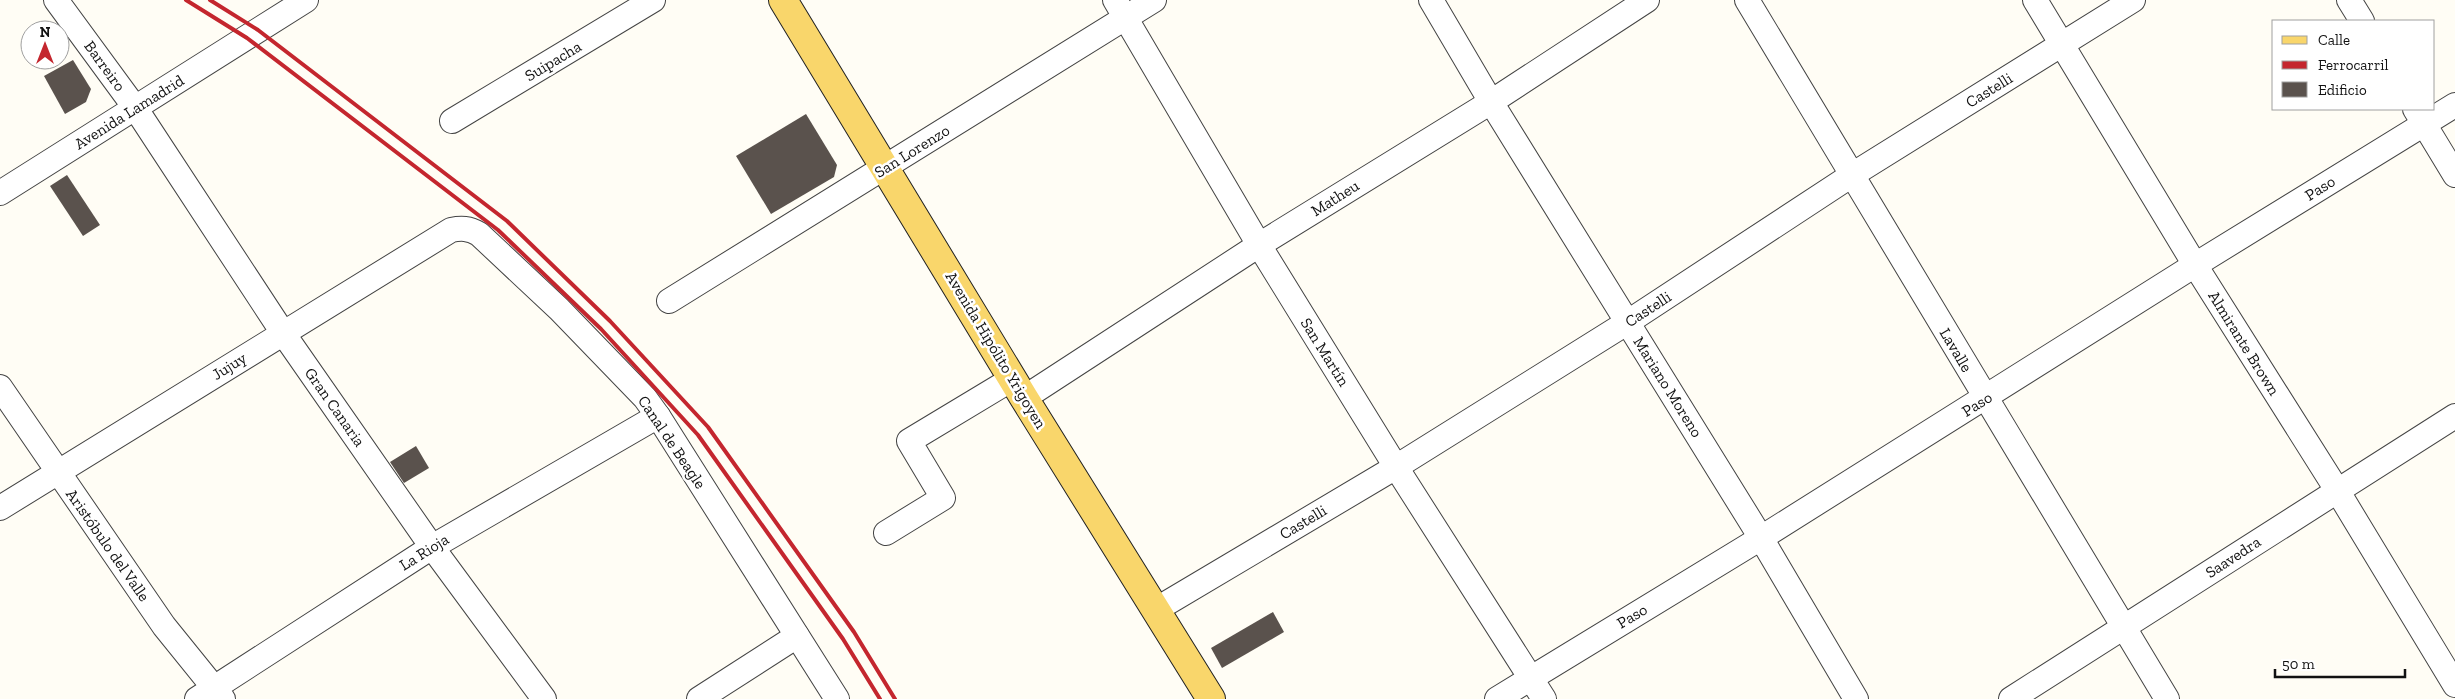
<svg xmlns="http://www.w3.org/2000/svg" width="2455" height="699" font-family="'Zilla Slab',serif">
<style>
.building{fill:#5a524d}
.lines{fill:none;stroke-linecap:round;stroke-linejoin:round}
.minor-casing{stroke:#444;stroke-width:26}
.major-casing{stroke:#222;stroke-width:30}
.minor{stroke:#fff;stroke-width:24}
.major{stroke:#f9d66b;stroke-width:28}
.rail{stroke:#c4262e;stroke-width:4}
.labels{text-anchor:middle;dominant-baseline:central;stroke-width:5;stroke-linejoin:round;paint-order:stroke}
.street-label{font-size:16px;fill:#111;stroke:#fff}
</style>
<rect width="100%" height="100%" fill="#fffdf5"/>
<g class="building">
<polygon points="73,60 91,89 86,102 65,114 44,76"/>
<polygon points="806,114 837,165 834,177 771,214 736,156"/>
<polygon points="67,175 100,225 83,236 50,186"/>
<polygon points="416,446 429,468 404,483 390,462"/>
<polygon points="1273,612 1284,632 1222,668 1211,648"/>
</g>
<g class="lines">
<g class="minor-casing">
<g id="minor">
<polyline points="56,0 136,109 283,333 432,547 544,699"/>
<polyline points="1115,0 1259,245 1396,467 1544,699"/>
<polyline points="1431,0 1491,102 1761,538 1856,699"/>
<polyline points="1747,0 2167,699"/>
<polyline points="2035,0 2195,265 2337,490 2455,685"/>
<polyline points="2349,0 2362,21"/>
<polyline points="2415,109 2455,175"/>
<polyline points="452,121 653,0"/>
<polyline points="0,193 306,0"/>
<polyline points="669,301 1154,0"/>
<polyline points="0,387 164,626 223,699"/>
<polyline points="1024,398 1259,245 1491,102 1647,0"/>
<path d="M0 508 451 230C461 228 469 228 479 234L559 309 645 398 658 416 837 699"/>
<polyline points="886,533 943,498 909,441 1012,379"/>
<polyline points="1157,609 1396,467 1628,322 1852,175 2133,0"/>
<polyline points="197,699 432,547 658,416"/>
<polyline points="699,699 797,636"/>
<polyline points="1497,699 1761,538 2195,265 2455,105"/>
<polyline points="2011,699 2455,416"/>
</g>
</g>
<g class="major-casing">
<polyline id="major" points="783,0 1024,398 1211,699"/>
</g>
<use href="#minor" class="minor"/>
<use href="#major" class="major"/>
<g class="rail">
<polyline points="186,0 247,38 498,230 601,329 698,435 843,639 880,699"/>
<polyline points="210,0 258,30 507,221 610,321 708,427 854,632 895,699"/>
</g>
</g>
<g class="labels">
<g class="street-label">
<text transform="translate(553 61) rotate(-31)">Suipacha</text>
<text transform="translate(105 66) rotate(54)">Barreiro</text>
<text transform="translate(1989 90) rotate(-32)">Castelli</text>
<text transform="translate(129 112) rotate(-32)">Avenida Lamadrid</text>
<text transform="translate(912 151) rotate(-32)">San Lorenzo</text>
<text transform="translate(2320 188) rotate(-32)">Paso</text>
<text transform="translate(1335 198) rotate(-32)">Matheu</text>
<text transform="translate(1648 309) rotate(-33)">Castelli</text>
<text transform="translate(2244 343) rotate(58)">Almirante Brown</text>
<text transform="translate(996 350) rotate(59)">Avenida Hipólito Yrigoyen</text>
<text transform="translate(1956 350) rotate(59)">Lavalle</text>
<text transform="translate(1325 352) rotate(58)">San Martín</text>
<text transform="translate(229 366) rotate(-32)">Jujuy</text>
<text transform="translate(1668 387) rotate(58)">Mariano Moreno</text>
<text transform="translate(1977 404) rotate(-32)">Paso</text>
<text transform="translate(335 407) rotate(55)">Gran Canaria</text>
<text transform="translate(672 442) rotate(56)">Canal de Beagle</text>
<text transform="translate(1303 522) rotate(-31)">Castelli</text>
<text transform="translate(108 545) rotate(55)">Aristóbulo del Valle</text>
<text transform="translate(424 552) rotate(-32)">La Rioja</text>
<text transform="translate(2233 557) rotate(-33)">Saavedra</text>
<text transform="translate(1632 616) rotate(-31)">Paso</text>
</g>
</g>
<rect x="2272" y="20" width="162" height="90" fill="#ffffff" stroke="#a0a0a0"/>
<rect x="2282" y="36" width="25" height="8" fill="#f9d66b" stroke="#a0a0a0"/>
<text x="2318" y="45" font-size="15" fill="#111111">Calle</text>
<rect x="2282" y="61" width="25" height="8" fill="#c4262e" stroke="#a0a0a0"/>
<text x="2318" y="70" font-size="15" fill="#111111">Ferrocarril</text>
<rect x="2282" y="82" width="25" height="15" fill="#5a524d" stroke="#a0a0a0"/>
<text x="2318" y="95" font-size="15" fill="#111111">Edificio</text>
<g transform="translate(45 45)"><circle r="24" fill="#ffffff" stroke="#a0a0a0"/>
<path d="M0-4L9 19L0 12L-9 19Z" fill="#c4262e"/>
<text y="-8" font-size="14" font-weight="bold" text-anchor="middle" fill="#111111">N</text>
</g>
<path d="M2275 669v8h130v-8" fill="none" stroke="#111111" stroke-width="2.5"/>
<text x="2282" y="669" font-size="15" fill="#111111" stroke="#ffffff" stroke-width="4" paint-order="stroke">50 m</text>
</svg>
